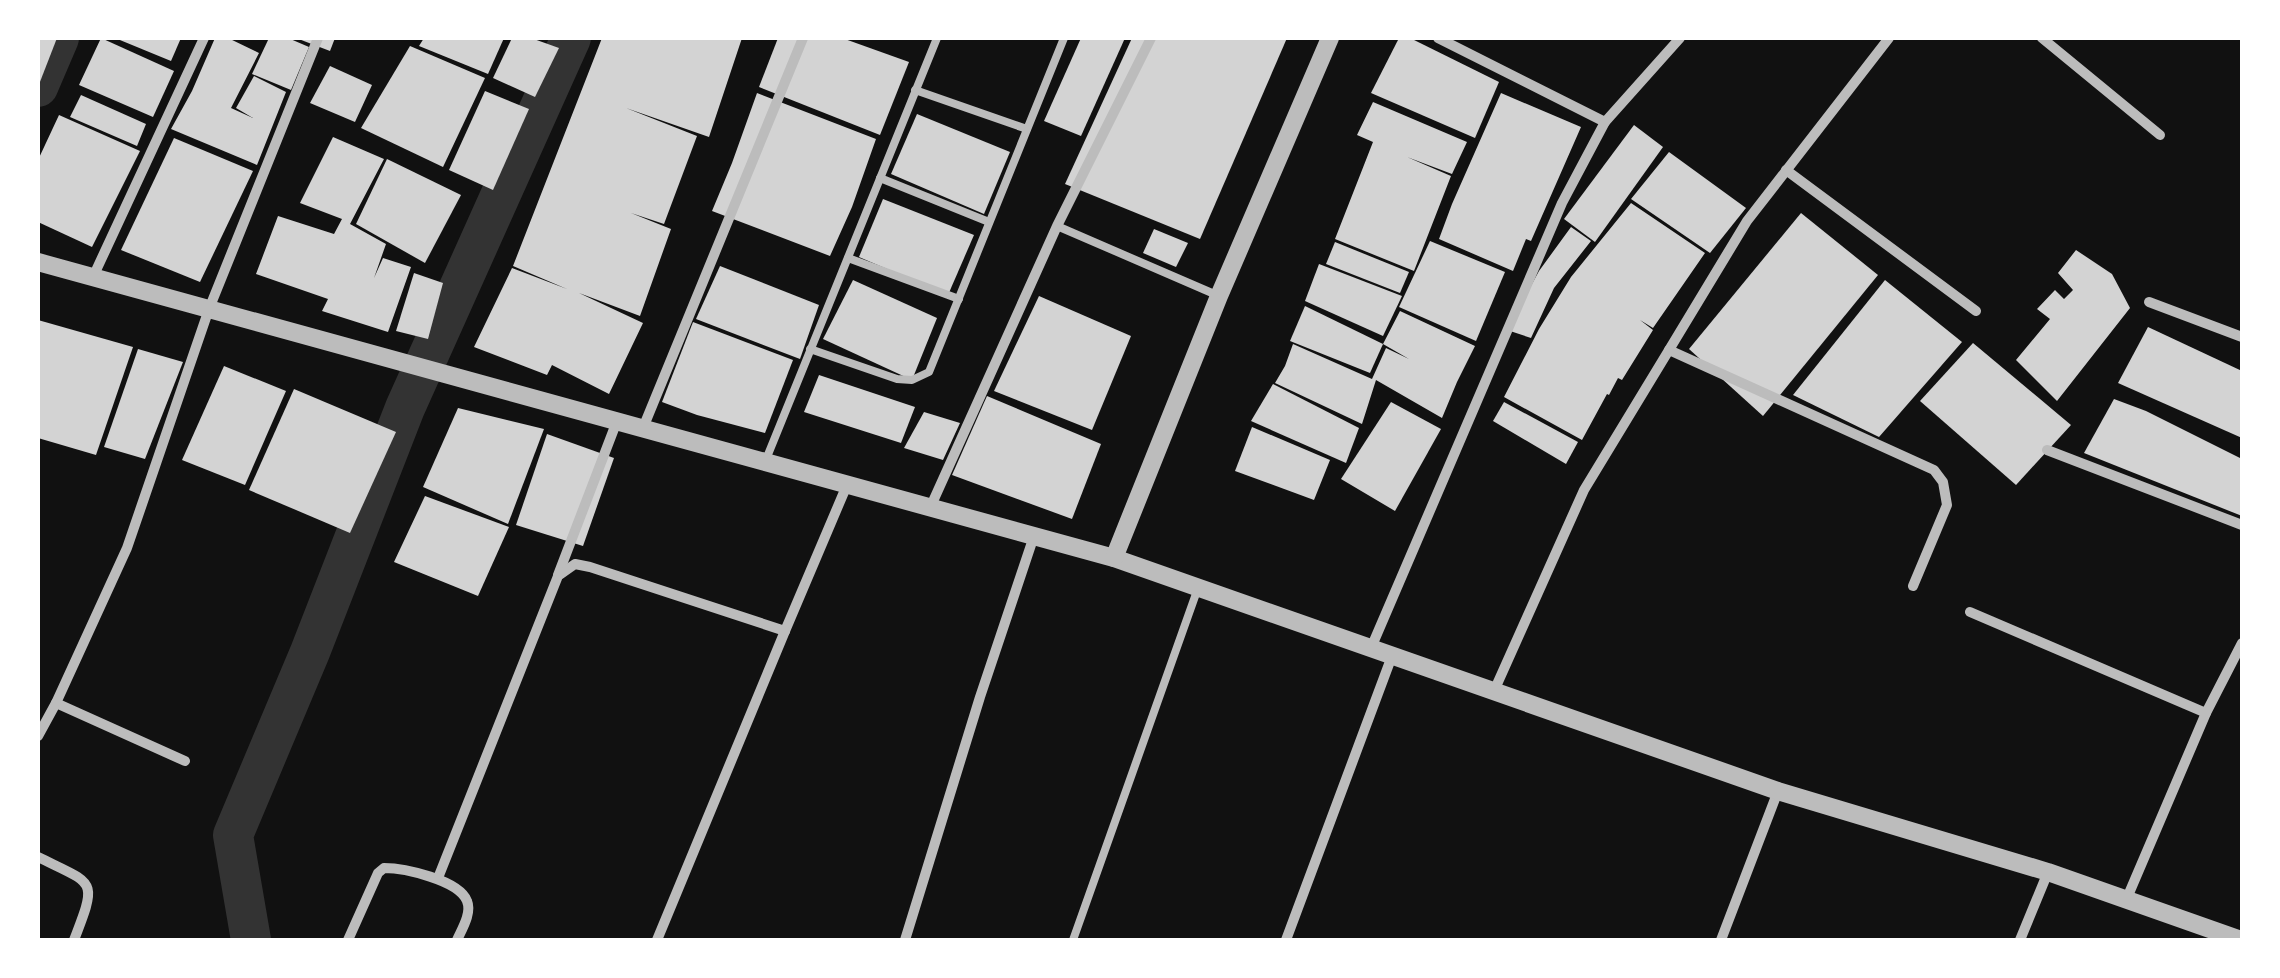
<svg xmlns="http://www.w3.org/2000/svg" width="2280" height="978" font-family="Cabin,sans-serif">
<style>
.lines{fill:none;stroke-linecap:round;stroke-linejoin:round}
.canal{stroke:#333;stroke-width:40}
.building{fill:#d3d3d3}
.service{stroke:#bcbcbc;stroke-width:8}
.minor{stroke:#bcbcbc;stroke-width:10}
.tertiary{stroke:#bcbcbc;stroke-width:18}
</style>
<rect width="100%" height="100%" fill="#111"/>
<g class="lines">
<g class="canal">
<polyline points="38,87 59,38"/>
<polyline points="251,940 233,835 310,652 405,408 571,38"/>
</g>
</g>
<g class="building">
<polygon points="38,38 57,38 38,87"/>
<polygon points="101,38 174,71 153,117 79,85"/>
<polygon points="115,38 181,38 171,61"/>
<polygon points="215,38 228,38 259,53 231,108 253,118 236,108 254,76 286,92 257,165 171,129 192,91"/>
<polygon points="269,38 288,38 309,47 291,90 252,74"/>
<polygon points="296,38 335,38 330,51"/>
<polygon points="424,38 504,38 488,74 419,46"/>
<polygon points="512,38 531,38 559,48 535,97 493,78"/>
<polygon points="602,38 742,38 709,137 626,108 697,136 664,224 631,213 671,229 640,316 579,293 643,323 609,394 552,365 547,375 474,347 512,268 567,289 513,266"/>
<polygon points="778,38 842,38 909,62 880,135 759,87"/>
<polygon points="1081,38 1125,38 1081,136 1044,121"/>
<polygon points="1132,38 1287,38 1200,239 1065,184"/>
<polygon points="1399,38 1410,38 1499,82 1475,138 1371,93"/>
<polygon points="410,46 485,78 443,167 361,128"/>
<polygon points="330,66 372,85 355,122 310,103"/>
<polygon points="485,91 529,109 493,190 449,170"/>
<polygon points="757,93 876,139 852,207 830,256 712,211 732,163"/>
<polygon points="1501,93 1581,127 1531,241 1526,239 1513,271 1439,239 1452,204"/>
<polygon points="81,95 146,124 137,146 70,117"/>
<polygon points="1373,102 1467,142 1452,174 1407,157 1451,176 1414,271 1335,239 1373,142 1357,135"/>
<polygon points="917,114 1010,152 984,214 891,174"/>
<polygon points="59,115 140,151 92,247 38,222 38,160"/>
<polygon points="1634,125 1663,147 1595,242 1564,219"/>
<polygon points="333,137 384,159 350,224 386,244 374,278 383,258 411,267 388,332 322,311 328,299 256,274 278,216 334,234 342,219 300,203"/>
<polygon points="174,138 253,171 200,282 121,250"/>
<polygon points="1669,152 1746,208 1710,253 1631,199"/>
<polygon points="387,159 461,195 425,263 356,224"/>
<polygon points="883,199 974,235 948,295 859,257"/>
<polygon points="1631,203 1705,253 1653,328 1640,320 1653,330 1622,380 1618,378 1609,395 1607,394 1582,440 1504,397 1539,329 1571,277"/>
<polygon points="1801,213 1878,275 1763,416 1689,349"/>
<polygon points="1571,227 1591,241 1554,288 1531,338 1507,330 1539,271"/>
<polygon points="1154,229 1188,243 1176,267 1143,253"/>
<polygon points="1430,241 1505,272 1476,341 1399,307"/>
<polygon points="1335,242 1409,272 1400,293 1326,264"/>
<polygon points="2076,250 2112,274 2130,308 2057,401 2016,360 2050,319 2037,309 2055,290 2064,299 2073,290 2058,273"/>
<polygon points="1319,264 1402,296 1383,336 1305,301"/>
<polygon points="720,266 819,305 800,359 696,319"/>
<polygon points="414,273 443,283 428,339 396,331"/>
<polygon points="853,280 937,318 912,380 823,339"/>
<polygon points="1885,280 1962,342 1879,437 1793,395"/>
<polygon points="1039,296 1131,336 1092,430 994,391"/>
<polygon points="1305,306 1383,344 1370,373 1290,341"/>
<polygon points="1400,311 1475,346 1457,382 1442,418 1376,380 1362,424 1275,383 1285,366 1293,344 1372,379 1386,348 1409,359 1383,344"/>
<polygon points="38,320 133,347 96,455 38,438"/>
<polygon points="693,322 793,360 765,433 697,415 662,402"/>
<polygon points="2148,327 2242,371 2242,438 2118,383"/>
<polygon points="1973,343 2071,425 2016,485 1920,401"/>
<polygon points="138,349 183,362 145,459 104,447"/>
<polygon points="224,366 286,391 245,485 182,460"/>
<polygon points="819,375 915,407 901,443 804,412"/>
<polygon points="1273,384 1359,428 1346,463 1251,421"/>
<polygon points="294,389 396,432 350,533 249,490"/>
<polygon points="987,396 1101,444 1072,519 952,475"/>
<polygon points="2114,399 2146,411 2242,459 2242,516 2084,453"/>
<polygon points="1391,402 1441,429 1395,511 1341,479"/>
<polygon points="1504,402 1578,442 1566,464 1493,421"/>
<polygon points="458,408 544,429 508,524 423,487"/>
<polygon points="924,412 960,423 943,460 904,448"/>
<polygon points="1252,427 1330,460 1314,500 1235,471"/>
<polygon points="547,434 614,458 583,546 516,525"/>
<polygon points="425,496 509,527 478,596 394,562"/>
</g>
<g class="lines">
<g class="service">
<polyline points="915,90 1027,129"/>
<polyline points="880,178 989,222"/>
<polyline points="1057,226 1219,296"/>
<polyline points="848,258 959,299"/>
<polyline points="810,349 897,379 912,380 929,372 1064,38"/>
<polyline points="765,462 937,38"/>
<polyline points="1073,940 1198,588"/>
</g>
<g class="minor">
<polyline points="1438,38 1605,122"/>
<polyline points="2042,38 2160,135"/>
<polyline points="1786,170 1976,311"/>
<polyline points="93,277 204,38"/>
<polyline points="2149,302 2242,337"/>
<polyline points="1669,350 1934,470 1943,482 1947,505 1913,586"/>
<polyline points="643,428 803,38"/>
<polyline points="2047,450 2242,525"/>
<polyline points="930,508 1057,226 1151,38"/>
<polyline points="558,575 617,421"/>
<polyline points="1970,612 2206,713"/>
<polyline points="1371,648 1562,203 1605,122 1680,38"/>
<polyline points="1494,691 1584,490 1669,350 1747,221 1889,38"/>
<polyline points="56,703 185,761"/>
<polyline points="38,736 56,703 127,548 209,309 318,38"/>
<path d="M38 857C95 885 98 878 74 940"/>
<polyline points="438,878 558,576 575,564 590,567 785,631 847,485"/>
<polyline points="2127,898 2206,713 2242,643"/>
<path d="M348 940 378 873 384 868C404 868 459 880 467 901 472 913 462 929 457 940"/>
<polyline points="657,940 785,631"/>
<polyline points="905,940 980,697 1034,536"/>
<polyline points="1286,940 1392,656"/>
<polyline points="1721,940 1778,791"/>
<polyline points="2020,940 2048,872"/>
</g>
<g class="tertiary">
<polyline points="38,262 1114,558 1778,791 2048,872 2241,940"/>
<polyline points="1114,558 1219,296 1330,38"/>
</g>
</g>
<rect width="2280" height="978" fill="none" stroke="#ffffff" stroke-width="80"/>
</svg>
